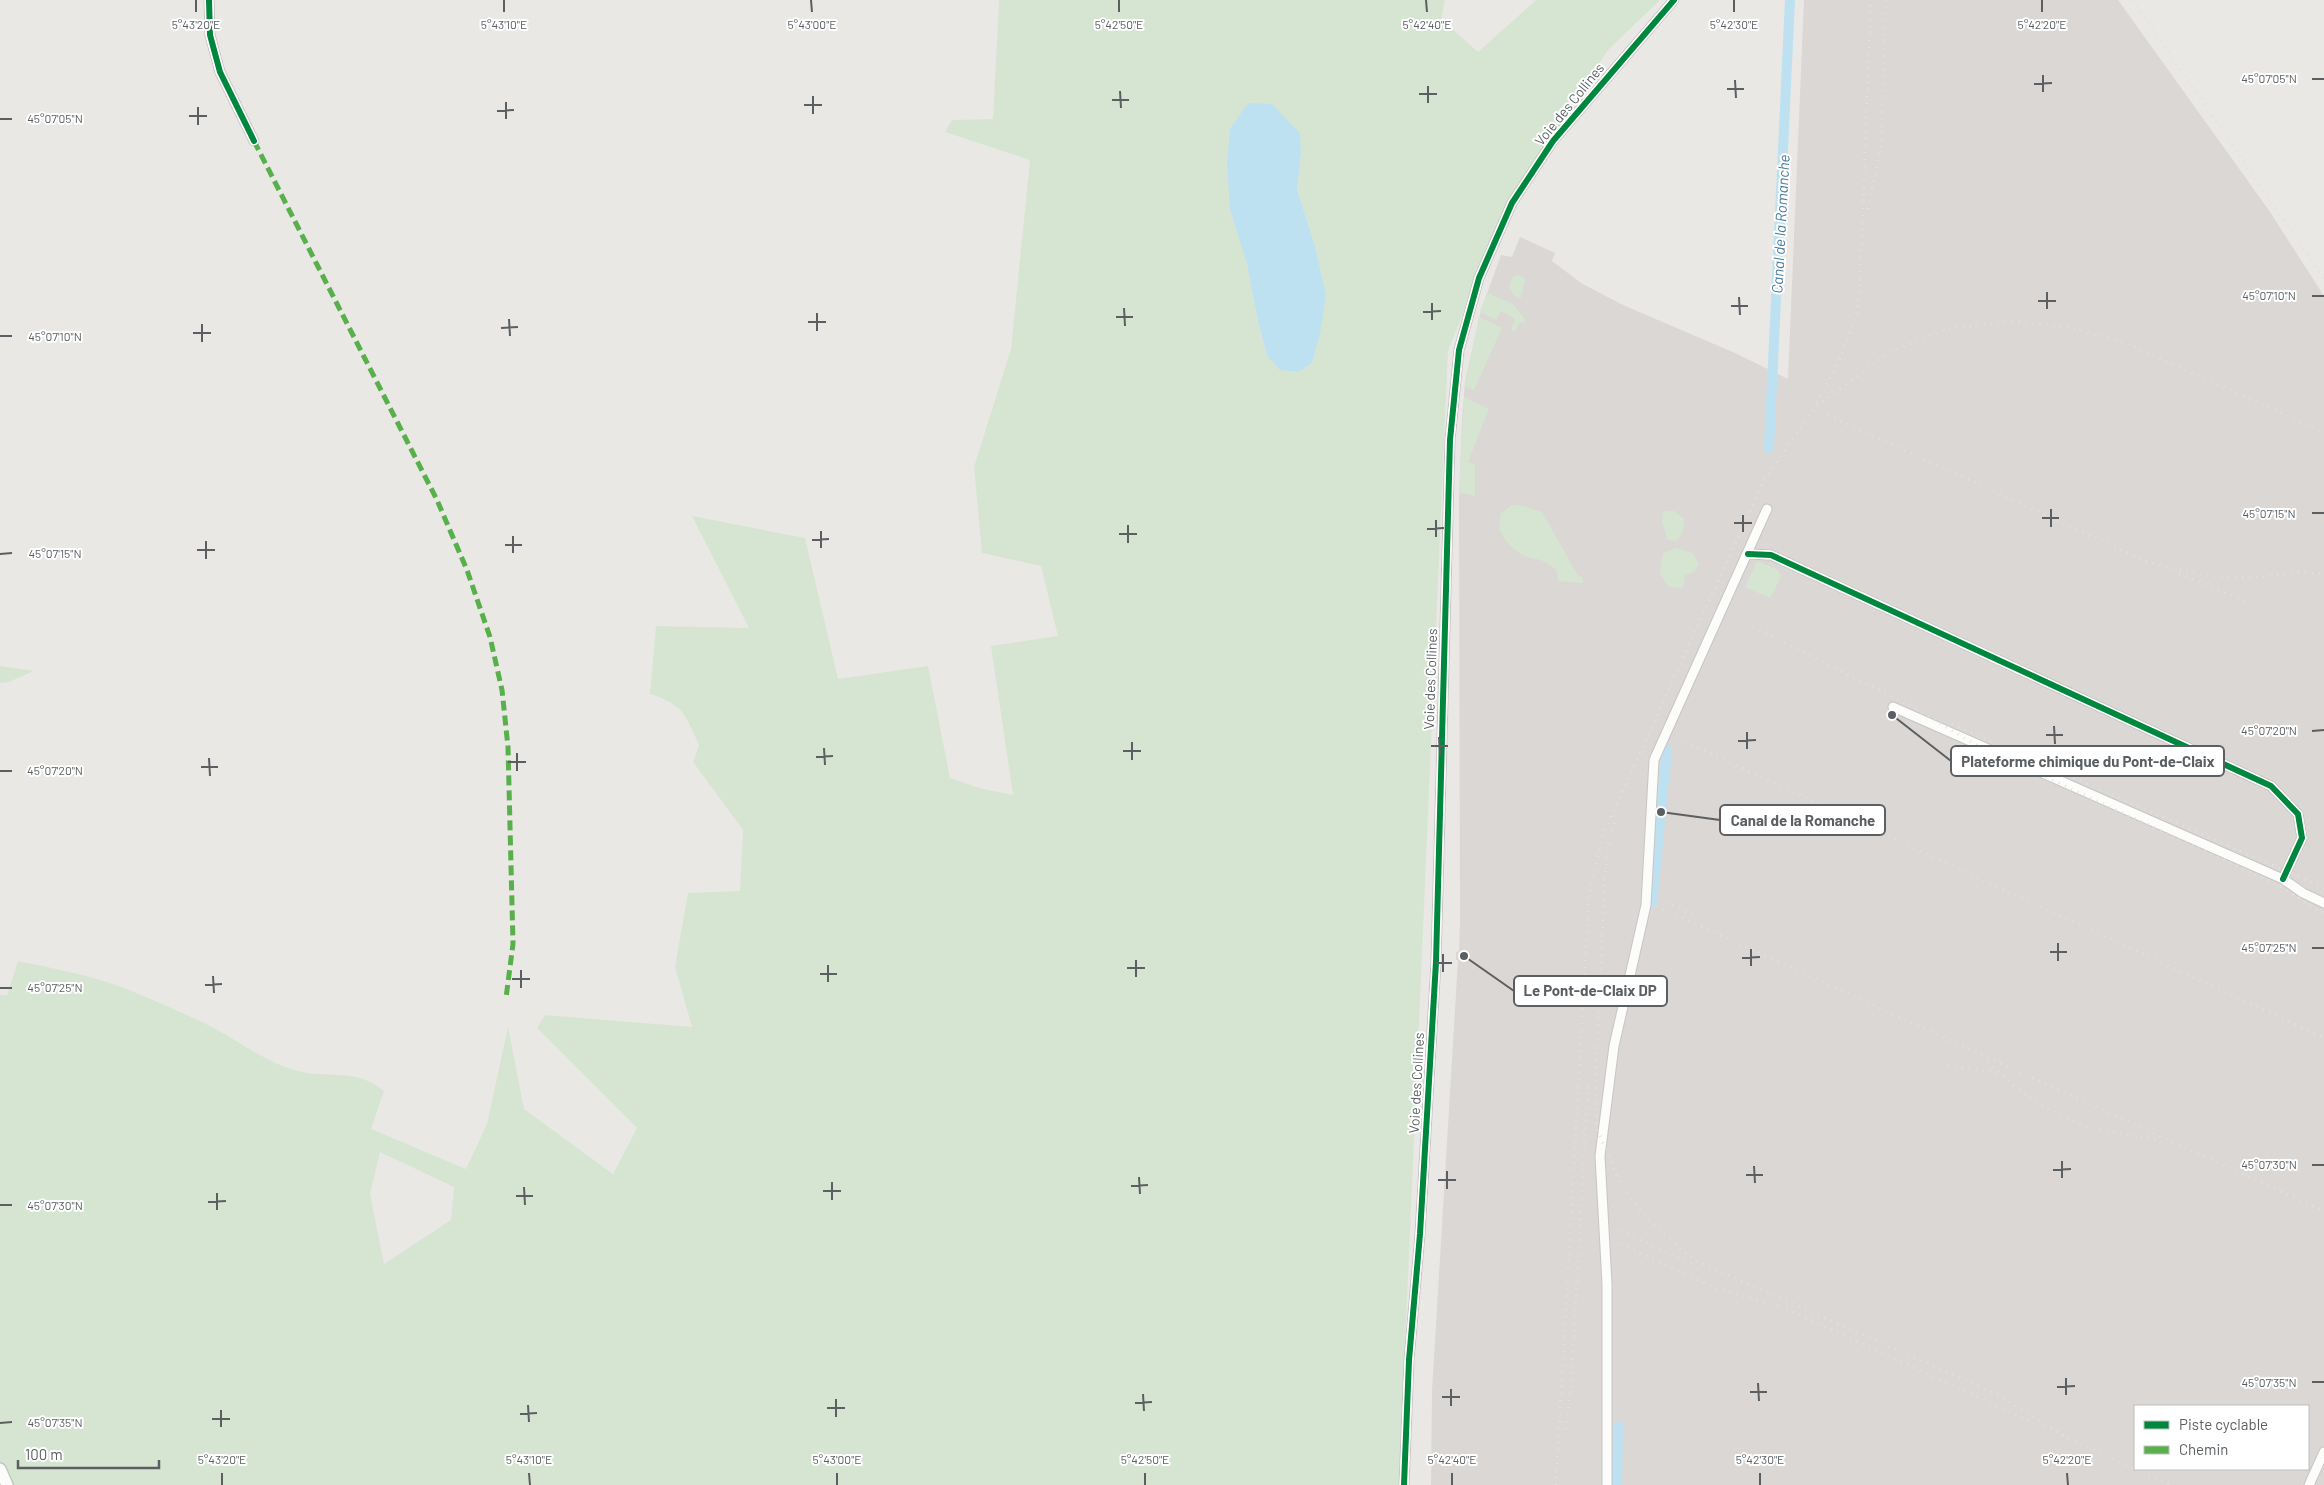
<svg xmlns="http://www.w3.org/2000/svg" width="2324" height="1485" font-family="Barlow,sans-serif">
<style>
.industrial{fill:#dad7d5;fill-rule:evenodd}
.green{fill:#d6e5d2;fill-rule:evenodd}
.water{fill:#bde1f1}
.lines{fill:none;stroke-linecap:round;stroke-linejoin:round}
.canal{stroke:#bde1f1;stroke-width:10}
.street-casing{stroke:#c7c6c5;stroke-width:11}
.secondary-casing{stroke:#c4c5c5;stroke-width:14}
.street{stroke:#fcfcfb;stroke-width:9}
.secondary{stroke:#fcfcfb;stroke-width:11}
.rail{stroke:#e2e1e1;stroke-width:3;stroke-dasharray:1 6;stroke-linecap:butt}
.quiet{stroke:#58b04a;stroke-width:5;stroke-dasharray:10 5;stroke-linecap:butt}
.cycleway-casing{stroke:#fff;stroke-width:9}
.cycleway{stroke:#00873e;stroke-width:6}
.ticks{fill:none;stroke:#5b5f62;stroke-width:2}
.labels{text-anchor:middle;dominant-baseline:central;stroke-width:4;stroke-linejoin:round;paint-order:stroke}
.street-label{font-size:14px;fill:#5b5f62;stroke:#fff}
.water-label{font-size:15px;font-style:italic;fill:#467b9e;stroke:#fff}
.ticks-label{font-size:12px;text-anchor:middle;fill:#5b5f62;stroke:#fff;stroke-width:4;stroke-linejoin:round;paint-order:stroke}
.leader{fill:none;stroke:#5b5f62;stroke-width:2}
.callout-dot{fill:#5b5f62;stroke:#fff;stroke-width:2}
.callout{fill:#fff;stroke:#5b5f62;stroke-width:2}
.callout-label{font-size:15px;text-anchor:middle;font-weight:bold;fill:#5b5f62}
</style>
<rect width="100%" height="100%" fill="#eae8e5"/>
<path class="industrial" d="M1804 0H2118L2268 209 2324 296V1485H1431L1432 1391 1458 960H1456V952L1459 951 1460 922 1459 499 1462 419 1465 382 1481 310 1501 255 1512 257 1520 237 1555 253 1552 261 1581 283 1623 305 1735 353 1788 379ZM2135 1406H2308V1469H2135Z"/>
<g class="green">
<path d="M999 0H1445L1441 19 1478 52 1536 0H1660L1608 50 1525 179 1493 237 1448 351 1399 1485H0V995H7L18 961C53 968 88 975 122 987 149 998 176 1010 202 1022 234 1037 263 1062 298 1071 330 1079 355 1067 384 1091L371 1129 466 1169 487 1124 508 1027 524 1109 613 1174 637 1128 537 1028 545 1015 692 1027 675 967 688 893 740 891 743 830 693 762 699 745C685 714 684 705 650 694L656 626 749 628 692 516 805 538 838 679 928 666 950 778 979 788 1013 795 991 646 1058 636 1041 566 982 553 974 467 1011 349 1030 160 945 132 952 120 993 119ZM1301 154 1297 189 1315 246 1326 295 1267 356 1257 317 1247 264ZM380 1152 454 1187 451 1220 384 1264 370 1194Z"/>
<polygon points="1518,275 1525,278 1521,298 1515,296 1509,288 1513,276"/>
<polygon points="1487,293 1513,304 1525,319 1524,324 1520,322 1515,332 1511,330 1515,319 1501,311 1496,320 1480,312"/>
<polygon points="1479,317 1502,328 1474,390 1465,386"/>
<polygon points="1464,397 1489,409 1468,462 1475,464 1475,496 1459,492"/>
<polygon points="1512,505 1524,506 1542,512 1577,574 1583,579 1583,583 1558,581 1557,570 1541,560 1524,556 1510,546 1499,530 1501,513"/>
<polygon points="1663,511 1674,511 1684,519 1683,530 1677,541 1668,540 1662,522"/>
<polygon points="1676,548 1693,553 1699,565 1694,572 1684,576 1685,582 1682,588 1669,587 1660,575 1663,553"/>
<polygon points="1757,561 1778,570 1781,577 1770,598 1745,587"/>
<polygon points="0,666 34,671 9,682 0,683"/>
</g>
<polygon class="water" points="1248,103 1272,104 1300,133 1301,154 1297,189 1315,246 1326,295 1320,334 1312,363 1298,372 1280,370 1267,356 1257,317 1247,264 1230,209 1227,162 1230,129"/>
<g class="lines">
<g class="canal">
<polyline points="1769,448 1790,0"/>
<polyline points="1652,903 1667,750"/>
<polyline points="1617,1485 1618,1426"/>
</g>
<g class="street-casing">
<g id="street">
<polyline points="209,0 210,35 220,72 254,141"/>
<polyline points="1748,554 1771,555 2271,786 2298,814 2302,838 2283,879"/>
<polyline points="1893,707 2283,879 2303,893 2324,903"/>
<polyline points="1404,1485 1409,1360 1420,1234 1436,962 1450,440 1459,350 1479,278 1512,203 1553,141 1674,0"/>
<polyline points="1607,1485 1607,1284 1600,1156 1614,1046 1646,905 1654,760 1767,509"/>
<polyline points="2309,1485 2324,1452"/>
</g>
</g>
<g class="secondary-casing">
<polyline id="secondary" points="0,1469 7,1485"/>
</g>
<use href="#street" class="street"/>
<use href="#secondary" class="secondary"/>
<g class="rail">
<polyline points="2133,0 2324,279"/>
<polyline points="1868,209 1881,146 1886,0"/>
<polyline points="1817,403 1837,365 1857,315 1860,280 1871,0"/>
<polyline points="1828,415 2150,563 2209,576 2251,578 2299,572 2324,574"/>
<polyline points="2179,574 2246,601"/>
<polyline points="1747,624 1911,706 1973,743 2280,886 2324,914"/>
<polyline points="1952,724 2324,888"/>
<polyline points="1685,742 2324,1038"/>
<polyline points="1615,823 1609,842 1605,874 1595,1098 1597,1129 1617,1176 1643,1215 1694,1260 1999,1395 2067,1438"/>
<polyline points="1666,902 1698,917"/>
<polyline points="1663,909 2324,1211"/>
<polyline points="1987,1062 2023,1093 2052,1111 2086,1127 2158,1140"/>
<polyline points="1948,1066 2000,1073"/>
<polyline points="1621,1231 1696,1266"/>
<polyline points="1621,1244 1715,1288 1782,1307"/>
<polyline points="1780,1306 2030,1421"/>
<polyline points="1566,1429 1571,1385 1588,1085"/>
<polyline points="2062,1435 2135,1469"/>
<polyline points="2136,1469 2172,1485"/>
<polyline points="1556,1485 1589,895 1602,837 1762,484 1815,407 1890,352 1946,329 2013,321 2068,327 2121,341 2324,432"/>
</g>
<polyline class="quiet" points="254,141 437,500 467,570 490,637 502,690 508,747 513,944 506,998"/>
<g class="cycleway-casing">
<g id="cycleway">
<polyline points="209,0 210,35 220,72 254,141"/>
<polyline points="1748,554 1771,555 2271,786 2298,814 2302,838 2283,879"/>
<polyline points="1404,1485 1409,1360 1420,1234 1436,962 1450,440 1459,350 1479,278 1512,203 1553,141 1674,0"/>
</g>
</g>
<use href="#cycleway" class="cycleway"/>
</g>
<path class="ticks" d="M196 0V12M504 0V12M811 0 812 12M1119 0V12M1426 0 1427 12M1734 0V12M2042 0V12M2043 75V92M2312 79H2324M1735 80 1736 98M2034 84 2052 83M1428 86V103M1727 89H1744M1120 91 1121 108M1419 94H1437M813 96V114M1112 100H1129M506 102V119M804 105H822M198 107V125M497 111 514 110M189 116H207M0 119H12M2047 292V309M2312 296H2324M1739 297 1740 315M2038 301H2056M1432 303V320M1731 306H1748M1124 308 1125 326M1423 312 1441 311M817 313V331M1116 317H1133M509 319 510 336M808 322H826M202 324V342M501 328 518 327M193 333H211M0 336H12M2051 509V527M2312 513H2324M1743 515V532M2042 518H2059M1436 520V537M1734 523H1752M1128 525V543M1427 529 1444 528M821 531V548M1119 534H1137M513 536V553M812 540 829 539M206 541V559M505 545H522M197 550H215M0 554 12 553M2054 726 2055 744M2312 731 2324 730M1747 732V749M2046 735H2063M1439 737 1440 755M1738 741 1756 740M1132 742V760M1431 746H1448M824 748 825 765M1123 751H1141M517 753V771M816 757 833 756M209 758 210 776M508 762H526M201 767H218M0 771H12M2058 943V961M2312 948H2324M1751 949V966M2050 952H2067M1443 954V972M1742 958 1760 957M1136 960V977M1435 963H1452M828 965V982M1127 968H1145M521 970V988M820 974H837M213 976 214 993M512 979H530M205 985 222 984M0 988H12M2062 1161V1178M2312 1165H2324M1754 1166 1755 1183M2053 1170 2071 1169M1447 1171V1189M1746 1175H1763M1139 1177 1140 1194M1438 1180H1456M832 1182V1200M1131 1186 1148 1185M524 1187 525 1205M823 1191H841M217 1193V1210M516 1196H533M208 1202 226 1201M0 1205H12M2066 1378V1395M2312 1382H2324M1758 1383 1759 1401M2057 1387 2075 1386M1451 1389V1406M1750 1392H1767M1143 1394 1144 1411M1442 1397H1460M836 1399V1417M1135 1403 1152 1402M528 1405 529 1422M827 1408H845M221 1410V1427M520 1414 537 1413M212 1419H230M0 1423 12 1422M222 1473V1485M529 1473 530 1485M837 1473V1485M1145 1473V1485M1452 1473V1485M1760 1473V1485M2067 1473 2068 1485"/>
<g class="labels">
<g class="street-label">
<text transform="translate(1569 104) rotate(-51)">Voie des Collines</text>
<text transform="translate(1430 679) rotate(-88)">Voie des Collines</text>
<text transform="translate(1416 1083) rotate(-87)">Voie des Collines</text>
</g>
<g class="water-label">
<text transform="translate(1780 224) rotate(-87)">Canal de la Romanche</text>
</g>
</g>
<g class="ticks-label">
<text x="196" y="29">5°43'20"E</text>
<text x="504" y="29">5°43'10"E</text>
<text x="812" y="29">5°43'00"E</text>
<text x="1119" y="29">5°42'50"E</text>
<text x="1427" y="29">5°42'40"E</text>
<text x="1734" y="29">5°42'30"E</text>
<text x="2042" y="29">5°42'20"E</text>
<text x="2269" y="83">45°07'05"N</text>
<text x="55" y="123">45°07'05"N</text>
<text x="2269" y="300">45°07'10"N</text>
<text x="55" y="341">45°07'10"N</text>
<text x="2269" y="518">45°07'15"N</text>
<text x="55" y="558">45°07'15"N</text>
<text x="2269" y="735">45°07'20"N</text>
<text x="55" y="775">45°07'20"N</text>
<text x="2269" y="952">45°07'25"N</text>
<text x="55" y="992">45°07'25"N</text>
<text x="2269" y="1169">45°07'30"N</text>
<text x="55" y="1210">45°07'30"N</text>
<text x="2269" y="1387">45°07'35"N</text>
<text x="55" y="1427">45°07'35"N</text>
<text x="222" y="1464">5°43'20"E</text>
<text x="529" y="1464">5°43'10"E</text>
<text x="837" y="1464">5°43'00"E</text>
<text x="1145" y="1464">5°42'50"E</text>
<text x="1452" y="1464">5°42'40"E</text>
<text x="1760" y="1464">5°42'30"E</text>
<text x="2067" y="1464">5°42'20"E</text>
</g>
<path class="leader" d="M1892 715L1951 761M1661 812L1720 820M1464 956L1514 991"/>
<g class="callout-dot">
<circle cx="1892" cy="715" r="5"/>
<circle cx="1661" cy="812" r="5"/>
<circle cx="1464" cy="956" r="5"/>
</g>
<g class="callout">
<rect x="1951" y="746" width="273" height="30" rx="5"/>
<rect x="1720" y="805" width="165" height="30" rx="5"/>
<rect x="1514" y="976" width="153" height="30" rx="5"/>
</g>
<g class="callout-label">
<text x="2088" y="767">Plateforme chimique du Pont-de-Claix</text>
<text x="1803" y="826">Canal de la Romanche</text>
<text x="1590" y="996">Le Pont-de-Claix DP</text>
</g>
<rect x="2134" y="1405" width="175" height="65" fill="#ffffff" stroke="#bdbfc0"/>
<rect x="2144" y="1421" width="25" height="8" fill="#00873e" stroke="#bdbfc0"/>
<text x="2179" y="1430" font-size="15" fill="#5b5f62">Piste cyclable</text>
<rect x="2144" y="1446" width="25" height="8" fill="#58b04a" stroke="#bdbfc0"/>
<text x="2179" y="1455" font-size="15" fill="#5b5f62">Chemin</text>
<path d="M18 1460v8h141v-8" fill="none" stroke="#5b5f62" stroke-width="2.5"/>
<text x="25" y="1460" font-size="15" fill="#5b5f62" stroke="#ffffff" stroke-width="4" paint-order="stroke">100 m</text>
</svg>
